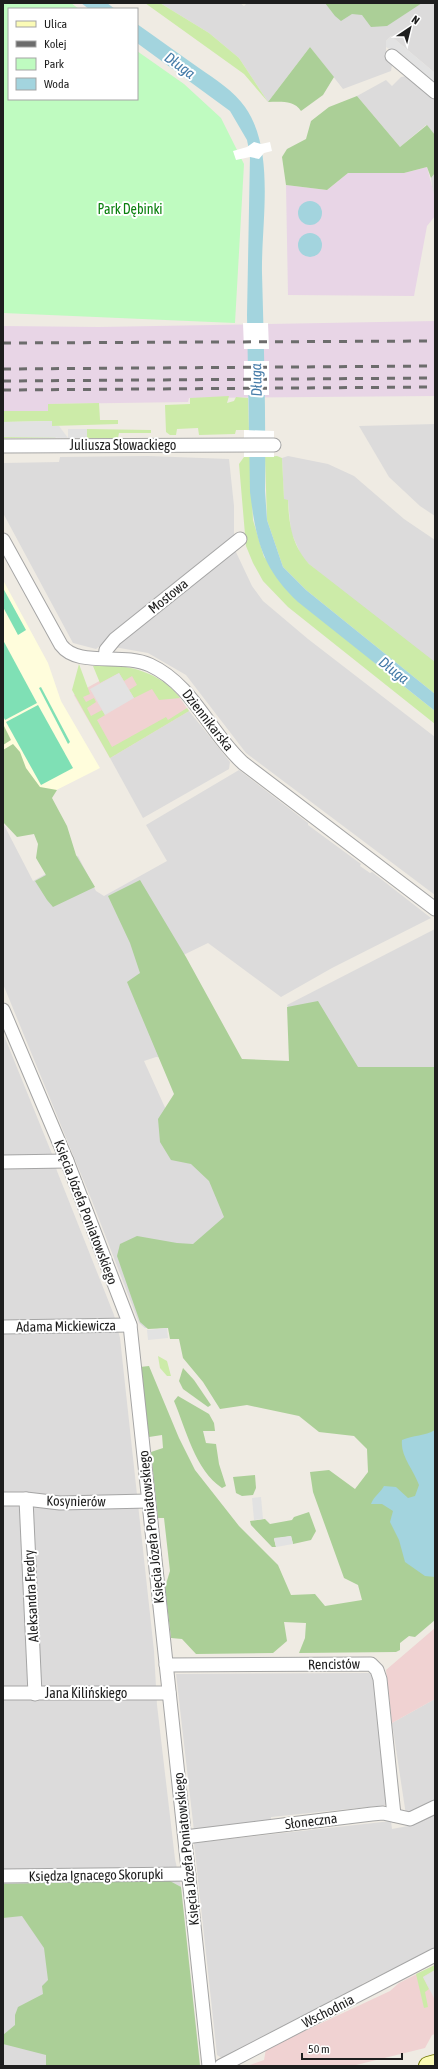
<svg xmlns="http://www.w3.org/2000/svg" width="438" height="2069" font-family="'Asap Condensed',sans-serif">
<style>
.residential{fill:#dcdbdb}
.commercial{fill:#f0d2d2}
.industrial{fill:#e8d5e6}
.education{fill:#fffddc}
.grass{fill:#cceba8}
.forest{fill:#abcf97}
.park{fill:#bffbc0}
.pitch{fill:#7fe0b5}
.parking{fill:#e2e2e2}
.water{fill:#a3d4de}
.pier{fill:#fff}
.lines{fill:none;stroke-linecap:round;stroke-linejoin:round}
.street-casing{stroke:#a5a5a5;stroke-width:15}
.secondary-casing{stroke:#717702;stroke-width:20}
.street{stroke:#fff;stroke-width:13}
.secondary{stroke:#fbfbb6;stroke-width:18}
.rail{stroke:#6c6c6c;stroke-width:3;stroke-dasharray:8 8;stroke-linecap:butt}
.labels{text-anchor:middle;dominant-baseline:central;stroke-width:4;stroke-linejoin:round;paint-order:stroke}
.park-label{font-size:14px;fill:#097f0c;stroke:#fff}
.street-label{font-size:14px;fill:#1e1e1e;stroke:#fff}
.water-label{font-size:15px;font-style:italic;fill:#457ba8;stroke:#fff}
</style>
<rect width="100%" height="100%" fill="#efebe3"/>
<g class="residential">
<polygon points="160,3 240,3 244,6 247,3 435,3 435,73 391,36 386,41 386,53 392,65 391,71 343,89 310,47 268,102 239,58 209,33"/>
<polygon points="407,76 435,100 435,135 426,125 400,147 357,96 386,80 392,86 401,77"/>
<polygon points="435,173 435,198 433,196 431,178"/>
<polygon points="435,424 435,516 420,506 389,477 359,426"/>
<polygon points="148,456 229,459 234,506 234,538 96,649 73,643 3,513 3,463 59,462 60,457"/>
<polygon points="288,456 328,464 354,476 404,519 435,540 435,667 309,564 302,557 291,532 288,500 284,500 282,458"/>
<polygon points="235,550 252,586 263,601 308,639 435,737 435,895 246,753 186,675 148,653 114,647"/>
<polygon points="189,711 230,762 229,769 143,818 110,758"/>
<polygon points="239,770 308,823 308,825 361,864 360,866 370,873 372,872 431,918 332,968 281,997 208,943 134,979 174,1058 156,1057 144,1061 190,1163 239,1139 237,1323 145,1328 139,1323 92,1201 3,984 3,823 33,881 78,856 96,891 104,896 167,861 146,825"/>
<polygon points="435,929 435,1077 362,1071 314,1054 287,1005"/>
<polygon points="3,1033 52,1154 57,1171 114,1315 120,1338 154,1651 157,1705 175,1859 181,1887 200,2066 3,2066"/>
<polygon points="369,1673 373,1676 388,1805 271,1817 271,1821 194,1831 176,1674"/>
<polygon points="435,1699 435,1801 406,1815 392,1723"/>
<polygon points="435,1815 435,1948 362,1984 362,1990 222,2058 217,2055 194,1843 391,1821 392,1829 408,1826"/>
</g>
<g class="commercial">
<polygon points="123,668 177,694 189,711 110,758 74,695"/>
<polygon points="435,1628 435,1699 392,1723 386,1670"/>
<polygon points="435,1965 435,2034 432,2035 425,2048 352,2066 247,2066 264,2060 266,2049 390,1991 399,1983"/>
</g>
<g class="industrial">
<polygon points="427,167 435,198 435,216 427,226 414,296 288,295 286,185 327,190 348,173 404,173"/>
<polygon points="435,321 435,396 189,398 188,402 48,404 48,411 3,411 3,326 99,327"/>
</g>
<polygon class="education" points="3,580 48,663 61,701 100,768 3,817"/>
<g class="grass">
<polygon points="145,3 160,3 209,33 239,58 268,102 244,74"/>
<polygon points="229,396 227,403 234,401 236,397 248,398 249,430 236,430 235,434 199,435 198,428 177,429 176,435 170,435 166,432 165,405 190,404 190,398"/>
<polygon points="99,403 100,420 118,420 118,424 52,426 51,421 3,422 3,411 48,411 48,404"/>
<polygon points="87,429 151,430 151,433 119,433 118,438 87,438"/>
<polygon points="3,437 55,437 56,438 3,438"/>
<path d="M277 456 282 458 284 499 288 500C289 525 292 545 309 564L435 662V694L306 590 283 567 267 520 265 457Z"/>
<polygon points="244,457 250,457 253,520 264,557 376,664 435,711 435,724 288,607 263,581 253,563 246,546 239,464"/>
<polygon points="79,664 90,694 83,697 86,702 94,698 96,702 87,708 91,716 102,710 105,715 97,720 112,747 166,717 168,720 187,708 189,711 110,758 72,690"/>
<path d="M111 665C137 667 164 676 180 698L159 700 152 689 134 698 129 690 137 685 132 676 124 681 119 673 100 683 93 666Z"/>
<polygon points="158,1356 167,1361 171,1376 167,1376 160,1368"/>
<polygon points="435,1965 435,1970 423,1977 429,1989 425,1992 428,2007 424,2008 416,1974"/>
</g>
<g class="forest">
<polygon points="325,3 422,3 387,26 371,27 362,15 352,14 341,21 335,16"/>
<path d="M310 47 334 77 323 95 301 111C294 100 280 102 268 102Z"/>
<polygon points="357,96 400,147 427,125 435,135 435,173 431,178 427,167 404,173 348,173 327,190 286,185 282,157 287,149 306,139 311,121 329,107"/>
<polygon points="3,724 11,740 3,745"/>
<polygon points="13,744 20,752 26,768 40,787 57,790 52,798 67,826 76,855 95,887 53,907 47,900 35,881 46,875 36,858 38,844 34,834 17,837 3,822 3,750"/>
<polygon points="140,880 186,957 242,1059 289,1061 287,1007 318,1001 358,1067 435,1067 435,1620 415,1637 409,1636 400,1643 400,1650 396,1652 299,1653 305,1638 306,1623 284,1622 287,1641 273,1653 196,1654 182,1639 171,1638 165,1587 170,1571 164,1518 158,1518 151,1452 163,1448 162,1435 149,1437 140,1367 149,1366 179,1438 195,1470 239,1526 278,1565 291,1595 315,1594 325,1606 362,1600 358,1585 344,1578 313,1492 310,1472 329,1470 355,1489 368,1472 367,1449 354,1436 319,1432 299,1416 247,1405 220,1409 203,1382 183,1358 179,1339 170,1339 168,1328 148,1329 140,1322 117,1256 120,1244 137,1236 177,1243 193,1244 224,1217 209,1181 191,1164 171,1160 160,1142 158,1119 174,1094 127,982 140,973 130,943 108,896"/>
<polygon points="183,1368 194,1380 211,1405 208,1407 183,1389 179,1381"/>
<path d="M178 1396 209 1414 214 1423 215 1431H203L206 1443 216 1444 219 1464 226 1486 222 1488C195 1470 186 1429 174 1401Z"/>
<polygon points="255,1475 256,1488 253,1495 242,1496 236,1493 233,1477"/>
<polygon points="309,1512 316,1531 311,1540 293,1544 291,1536 274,1539 276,1547 272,1547 251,1525 250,1521 265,1519 270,1524 292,1520 294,1517"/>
<polygon points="168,1880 181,1887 200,2066 46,2066 46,2055 3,2044 3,2035 15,2025 15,2015 18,2007 43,1994 42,1986 48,1980 44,1948 22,1916 3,1918 3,1884"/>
</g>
<polygon class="park" points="3,3 71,3 79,9 9,9 9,99 137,99 137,51 184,84 221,118 244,164 235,323 3,313"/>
<g class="pitch">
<polygon points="3,588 26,630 18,635 3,607"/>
<polygon points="3,640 37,703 5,720 3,716"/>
<polygon points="41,687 70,742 68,744 39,688"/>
<polygon points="38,705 73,768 41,785 6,722"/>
</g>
<g class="parking">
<polygon points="391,36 435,73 435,86 393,51 386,47 386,41"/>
<polygon points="52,421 52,426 59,426 68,438 3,437 3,422"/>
<rect x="68" y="429" width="19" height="9"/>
<polygon points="119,673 134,698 105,715 90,689"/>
<polygon points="167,1328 168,1338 148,1340 147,1330"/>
<polygon points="261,1497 263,1519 254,1520 252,1498"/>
<polygon points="291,1536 293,1544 276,1547 274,1538"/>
<polygon points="435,1970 435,2000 423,1977"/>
</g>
<g class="water">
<polygon points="81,3 107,3 115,9 89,9"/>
<path d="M137 24C158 39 178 53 199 68 215 79 234 91 245 107 276 151 261 223 262 273 264 346 266 419 265 491L267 520 283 567 306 590 435 694V711L298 602C262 568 256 540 250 492L247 315 250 155 247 140 230 111 137 43Z"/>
<circle cx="310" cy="213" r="12"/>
<circle cx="310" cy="245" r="12"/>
<path d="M435 1430V1577L425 1576 405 1562 399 1540 390 1522 393 1511 382 1504H371C374 1496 380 1493 384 1486L396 1487 408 1498 415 1496 419 1485C414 1470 400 1456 402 1440 413 1435 425 1436 435 1430Z"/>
</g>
<g class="pier">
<polygon points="254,142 261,144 270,142 272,151 264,153 259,159 250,157 236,160 233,151 247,147"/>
<polygon points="243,323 268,323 269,349 244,349"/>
<rect x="244" y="361" width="25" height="34"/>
<polygon points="244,430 274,431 274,457 244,457"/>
</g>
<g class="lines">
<g class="street-casing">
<g id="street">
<polyline points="392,56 435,92"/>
<polyline points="3,446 274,445"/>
<path d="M3 540 61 645C78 668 122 652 150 665 193 685 209 732 243 763L435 909"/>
<polyline points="105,658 106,650 115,639 240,539"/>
<polyline points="3,1010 67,1161 130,1325 209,2066"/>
<polyline points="3,1162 67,1161"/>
<polyline points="3,1327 130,1325"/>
<polyline points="3,1499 26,1499 60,1503 148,1501"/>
<polyline points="26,1499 35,1694"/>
<polyline points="166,1665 371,1664 377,1670 380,1679 394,1815"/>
<polyline points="3,1693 169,1693"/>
<polyline points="185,1837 372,1814 383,1813 410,1819 435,1807"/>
<polyline points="3,1876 189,1874"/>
<polyline points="221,2066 435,1955"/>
</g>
</g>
<g class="secondary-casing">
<polyline id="secondary" points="428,2066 435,2064"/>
</g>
<use href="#street" class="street"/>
<use href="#secondary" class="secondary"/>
<g class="rail">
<polyline points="3,343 435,341"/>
<polyline points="3,369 435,366"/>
<polyline points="3,381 435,378"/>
<polyline points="3,390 435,387"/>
</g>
</g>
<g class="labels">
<g class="park-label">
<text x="130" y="209">Park Dębinki</text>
</g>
<g class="street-label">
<text x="123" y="445">Juliusza Słowackiego</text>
<text transform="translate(168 596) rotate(-39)">Mostowa</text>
<text transform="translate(208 720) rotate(52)">Dziennikarska</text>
<text transform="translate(86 1212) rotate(69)">Księcia Józefa Poniatowskiego</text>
<text transform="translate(66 1326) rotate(-1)">Adama Mickiewicza</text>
<text transform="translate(76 1501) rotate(1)">Kosynierów</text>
<text transform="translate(151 1527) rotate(-96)">Księcia Józefa Poniatowskiego</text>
<text transform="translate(31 1596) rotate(-93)">Aleksandra Fredry</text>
<text transform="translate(334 1664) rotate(-1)">Rencistów</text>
<text x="86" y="1693">Jana Kilińskiego</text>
<text transform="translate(311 1821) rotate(-7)">Słoneczna</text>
<text transform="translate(186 1849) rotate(-96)">Księcia Józefa Poniatowskiego</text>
<text transform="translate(96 1875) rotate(-1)">Księdza Ignacego Skorupki</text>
<text transform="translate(328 2011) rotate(-27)">Wschodnia</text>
</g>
<g class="water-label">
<text transform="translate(180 65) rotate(36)">Długa</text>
<text transform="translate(256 380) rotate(-91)">Długa</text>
<text transform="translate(394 670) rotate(38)">Długa</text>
</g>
</g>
<rect width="438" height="2069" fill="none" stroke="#1e1e1e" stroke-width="8"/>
<rect x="8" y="8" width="130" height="92" fill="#ffffff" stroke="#a5a5a5"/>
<rect x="16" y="21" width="20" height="6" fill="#fbfbb6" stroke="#a5a5a5"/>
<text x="44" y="28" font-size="12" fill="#1e1e1e">Ulica</text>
<rect x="16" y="41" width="20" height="6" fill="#6c6c6c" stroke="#a5a5a5"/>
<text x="44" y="48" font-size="12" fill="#1e1e1e">Kolej</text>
<rect x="16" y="58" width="20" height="12" fill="#bffbc0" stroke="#a5a5a5"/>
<text x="44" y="68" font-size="12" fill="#1e1e1e">Park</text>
<rect x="16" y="78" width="20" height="12" fill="#a3d4de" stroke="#a5a5a5"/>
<text x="44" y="88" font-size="12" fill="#1e1e1e">Woda</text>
<g transform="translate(410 28) rotate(35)" stroke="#ffffff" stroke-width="3" paint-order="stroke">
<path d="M0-3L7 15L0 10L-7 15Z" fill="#1e1e1e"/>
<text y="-6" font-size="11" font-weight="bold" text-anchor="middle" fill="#1e1e1e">N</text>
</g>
<path d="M302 2053v6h100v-6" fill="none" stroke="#1e1e1e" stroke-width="2"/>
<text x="308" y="2053" font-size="12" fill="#1e1e1e" stroke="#ffffff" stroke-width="3" paint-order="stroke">50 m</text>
</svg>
